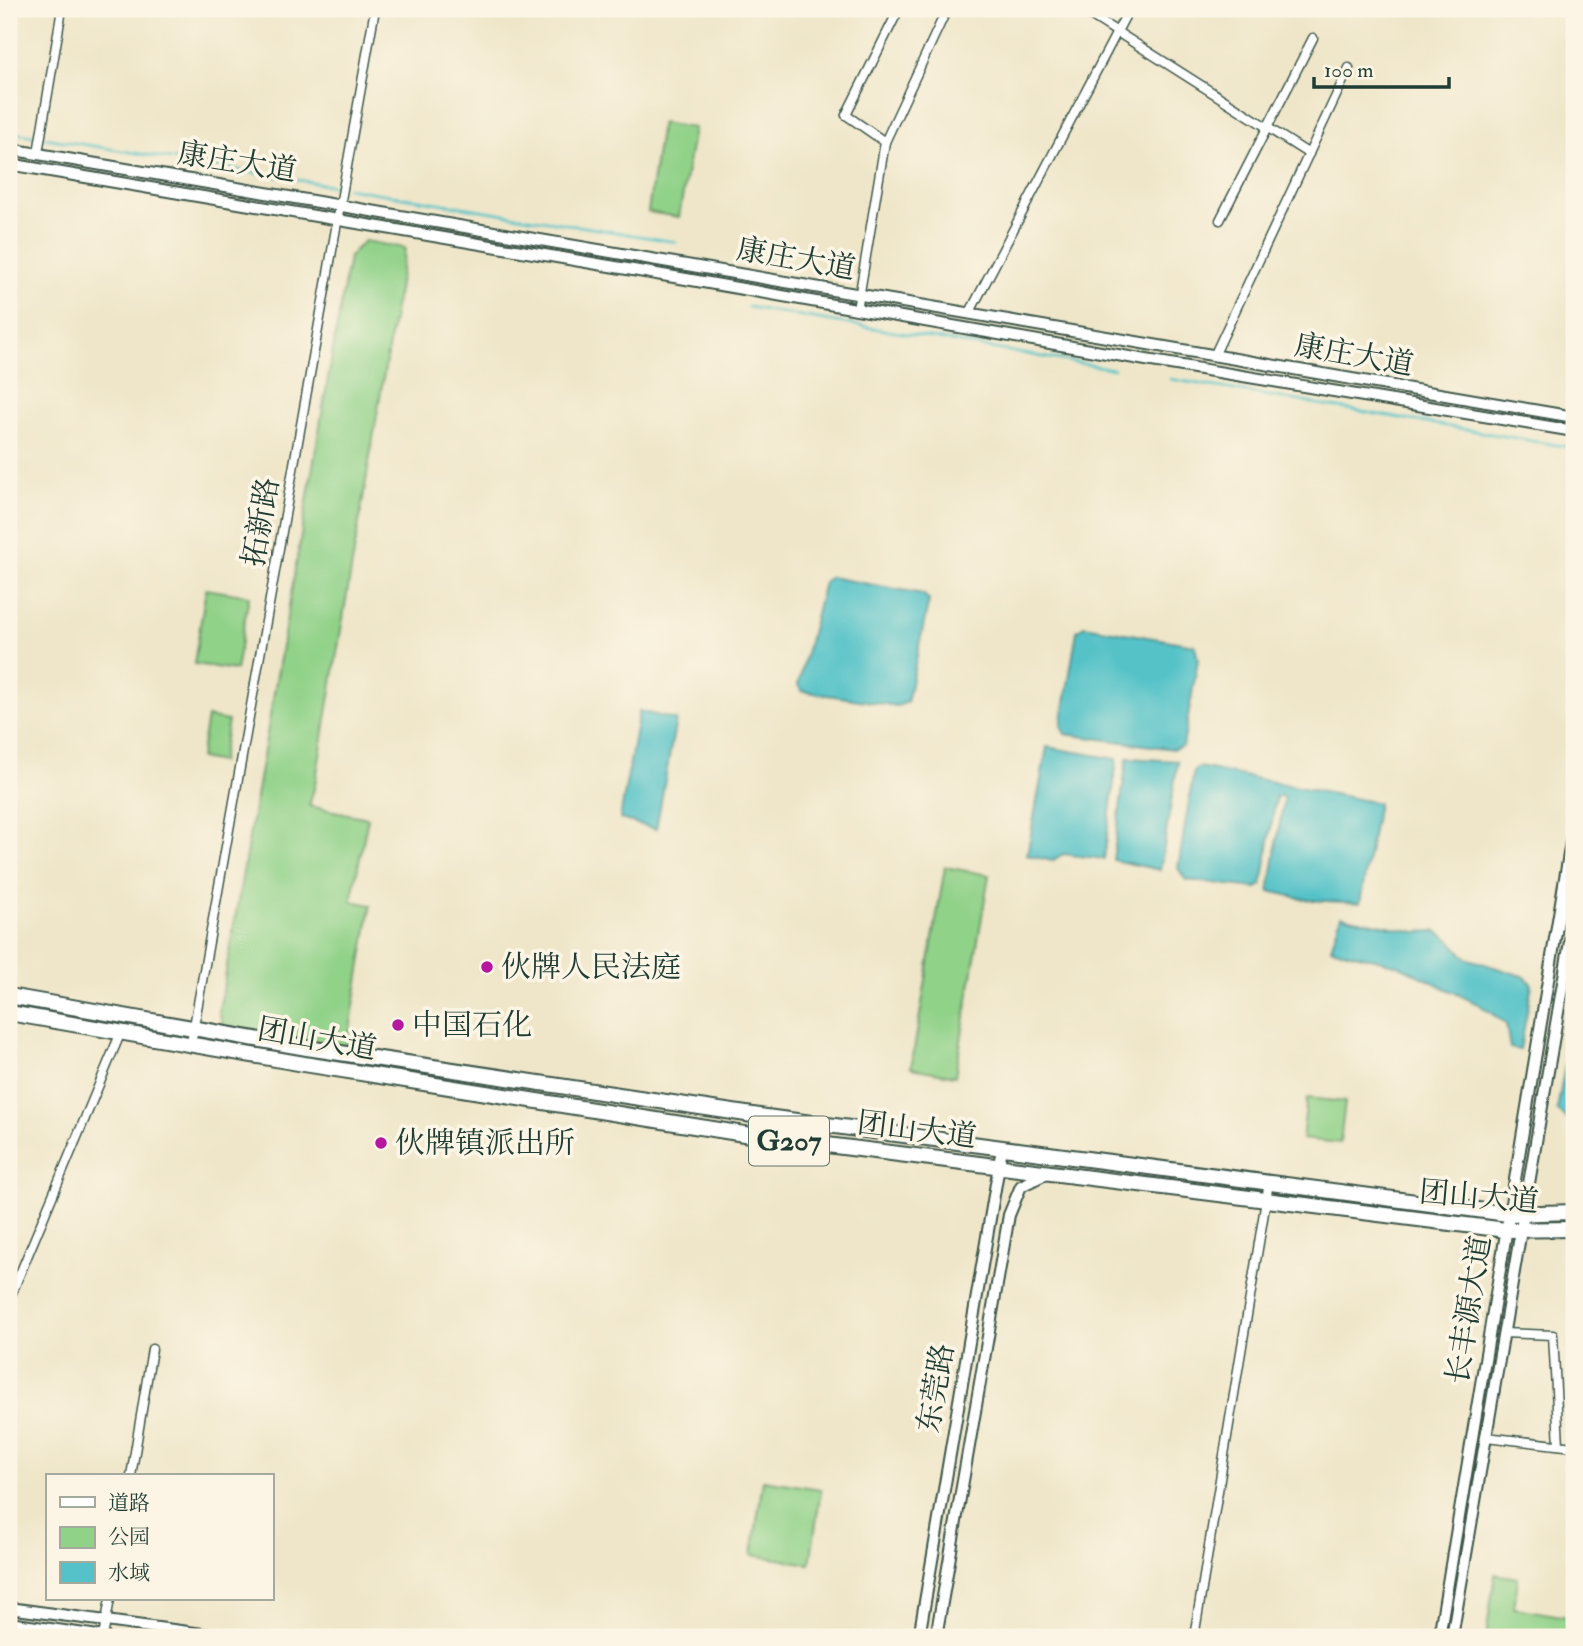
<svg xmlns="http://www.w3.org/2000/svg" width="1583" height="1646" font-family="'IM FELL Double Pica','Noto Serif SC',serif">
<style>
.green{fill:#91d289;stroke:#58885e;stroke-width:2}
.water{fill:#54c2c8;stroke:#3a807e;stroke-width:2}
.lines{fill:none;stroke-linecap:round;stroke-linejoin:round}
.stream{stroke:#54c2c8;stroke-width:2.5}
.street-casing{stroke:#3e564a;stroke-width:11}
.secondary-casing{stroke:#3e564a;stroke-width:14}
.highway-casing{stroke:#3e564a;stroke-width:18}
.street{stroke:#fff;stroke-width:8}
.secondary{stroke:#fff;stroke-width:10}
.highway{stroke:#fff;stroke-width:14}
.poi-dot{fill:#b5179e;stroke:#fcf5e5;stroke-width:2.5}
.labels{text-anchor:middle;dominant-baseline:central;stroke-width:7;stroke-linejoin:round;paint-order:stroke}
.shield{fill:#fcf5e5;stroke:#617469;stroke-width:2}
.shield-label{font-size:28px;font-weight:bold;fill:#1f3d34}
.street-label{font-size:30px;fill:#1f3d34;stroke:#fcf5e5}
.poi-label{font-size:30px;fill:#1f3d34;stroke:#fcf5e5;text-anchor:start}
</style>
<rect width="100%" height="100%" fill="#fcf5e5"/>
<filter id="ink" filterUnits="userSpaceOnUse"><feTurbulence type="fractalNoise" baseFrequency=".0143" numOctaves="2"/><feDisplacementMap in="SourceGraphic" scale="14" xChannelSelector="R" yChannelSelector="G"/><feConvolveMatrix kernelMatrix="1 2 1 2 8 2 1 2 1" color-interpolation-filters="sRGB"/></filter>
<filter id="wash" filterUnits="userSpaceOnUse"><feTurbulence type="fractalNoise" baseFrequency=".00686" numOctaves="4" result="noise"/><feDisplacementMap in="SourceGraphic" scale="28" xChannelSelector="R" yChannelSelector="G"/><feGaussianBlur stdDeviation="1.57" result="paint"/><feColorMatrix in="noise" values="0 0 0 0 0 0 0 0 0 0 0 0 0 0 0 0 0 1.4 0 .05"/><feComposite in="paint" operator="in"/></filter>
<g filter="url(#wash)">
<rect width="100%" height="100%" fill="#efe6c9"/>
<g class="green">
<polygon points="661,123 694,128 679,217 648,212"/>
<polygon points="364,241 405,248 315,785 309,806 368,818 351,901 371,905 347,1047 223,1026 219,1012 349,257"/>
<polygon points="206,589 249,596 236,670 194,664"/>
<polygon points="207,717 228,721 221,762 200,758"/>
<polygon points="945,867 989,875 955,1076 911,1068"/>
<polygon points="1307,1098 1345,1102 1340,1143 1302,1139"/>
<polygon points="763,1480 821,1489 810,1564 752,1555"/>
<polygon points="1495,1574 1518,1578 1514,1608 1574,1618 1574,1637 1486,1637"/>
</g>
<g class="water">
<polygon points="830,577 923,594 929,600 907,702 897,706 802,691 798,685 824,582"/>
<polygon points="1084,626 1195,645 1198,660 1183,746 1173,749 1065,734 1061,726 1077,631"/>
<polygon points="639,711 676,720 656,829 620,819"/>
<polygon points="1047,747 1117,759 1104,859 1063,854 1052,861 1027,855"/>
<polygon points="1127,758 1178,761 1160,870 1113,860"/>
<polygon points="1199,767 1378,803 1360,903 1309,900 1269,891 1284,798 1280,796 1276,797 1262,885 1256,888 1186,880 1178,868 1194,770"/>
<polygon points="1341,916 1416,932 1436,931 1448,938 1466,958 1525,977 1532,984 1520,1050 1510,1048 1506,1024 1480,1005 1398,965 1331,948"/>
<polygon points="1574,1017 1574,1125 1557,1110"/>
</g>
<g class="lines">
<g class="stream">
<polyline points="9,132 340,187"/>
<polyline points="347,188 676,242"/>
<polyline points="748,307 1114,369"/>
<polyline points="1170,379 1574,448"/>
</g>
</g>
</g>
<g filter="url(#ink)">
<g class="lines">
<g class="street-casing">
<g id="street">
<polyline points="1081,9 1309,154"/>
<polyline points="885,142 846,115 899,9"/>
<polyline points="38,153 62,9"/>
<polyline points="1220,220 1313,38"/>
<polyline points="857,310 885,142 947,9"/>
<polyline points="969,314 1129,9"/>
<polyline points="1214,356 1349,68"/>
<polyline points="191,1043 375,9"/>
<polyline points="9,1300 121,1032"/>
<polyline points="1503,1333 1553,1335 1559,1445"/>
<polyline points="1486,1437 1574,1447"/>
<polyline points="131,1476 152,1349"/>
<polyline points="103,1637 110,1599"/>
<polyline points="1194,1637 1269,1182"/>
</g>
</g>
<g class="secondary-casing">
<g id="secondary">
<polyline points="9,149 1574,417"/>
<polyline points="9,164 686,279 1146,360 1574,431"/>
<polyline points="9,1608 225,1637"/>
<polyline points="9,1623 105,1637"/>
<polyline points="919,1637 1002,1148"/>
<polyline points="936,1637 1009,1215 1021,1186 1048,1173"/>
<polyline points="1439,1637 1574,824"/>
<polyline points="1452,1637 1574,918"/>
</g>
</g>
<g class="highway-casing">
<g id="highway">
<polyline points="9,996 307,1048 766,1117 1508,1214 1574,1212"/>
<polyline points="9,1013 304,1064 763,1137 1506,1230 1574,1229"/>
</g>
</g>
<use href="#street" class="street"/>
<use href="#secondary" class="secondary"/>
<use href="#highway" class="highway"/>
</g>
</g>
<g class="poi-dot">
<circle cx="487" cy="967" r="7"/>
<circle cx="398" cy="1025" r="7"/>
<circle cx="381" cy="1143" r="7"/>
</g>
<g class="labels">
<rect class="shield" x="749" y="1116.5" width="80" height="49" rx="5"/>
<g class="shield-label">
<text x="789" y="1141">G207</text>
</g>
<g class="street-label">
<text transform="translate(237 162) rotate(9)">康庄大道</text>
<text transform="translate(796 259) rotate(10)">康庄大道</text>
<text transform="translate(1354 355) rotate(10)">康庄大道</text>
<text transform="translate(261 522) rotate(-80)">拓新路</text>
<text transform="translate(317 1039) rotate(10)">团山大道</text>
<text transform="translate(917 1130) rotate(7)">团山大道</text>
<text transform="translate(1479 1197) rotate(5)">团山大道</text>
<text transform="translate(1469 1310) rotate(-81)">长丰源大道</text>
<text transform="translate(936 1388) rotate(-80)">东莞路</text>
</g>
<g class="poi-label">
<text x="501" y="967">伙牌人民法庭</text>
<text x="412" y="1025">中国石化</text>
<text x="395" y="1143">伙牌镇派出所</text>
</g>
</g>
<rect width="1583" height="1646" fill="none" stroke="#fcf5e5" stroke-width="35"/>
<rect x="46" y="1474" width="228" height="126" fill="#fcf5e5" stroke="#a4ab9e" stroke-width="2"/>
<rect x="60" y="1497" width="35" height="10" fill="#ffffff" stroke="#a4ab9e" stroke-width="2"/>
<text x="108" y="1510" font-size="21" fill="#1f3d34">道路</text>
<rect x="60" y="1527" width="35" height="21" fill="#91d289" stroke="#a4ab9e" stroke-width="2"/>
<text x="108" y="1544" font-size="21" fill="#1f3d34">公园</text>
<rect x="60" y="1562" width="35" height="21" fill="#54c2c8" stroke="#a4ab9e" stroke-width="2"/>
<text x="108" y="1580" font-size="21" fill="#1f3d34">水域</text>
<path d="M1314 77v10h135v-10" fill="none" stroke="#1f3d34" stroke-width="3.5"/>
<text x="1324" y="77" font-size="21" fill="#1f3d34" stroke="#fcf5e5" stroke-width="5" paint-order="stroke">100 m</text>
</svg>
